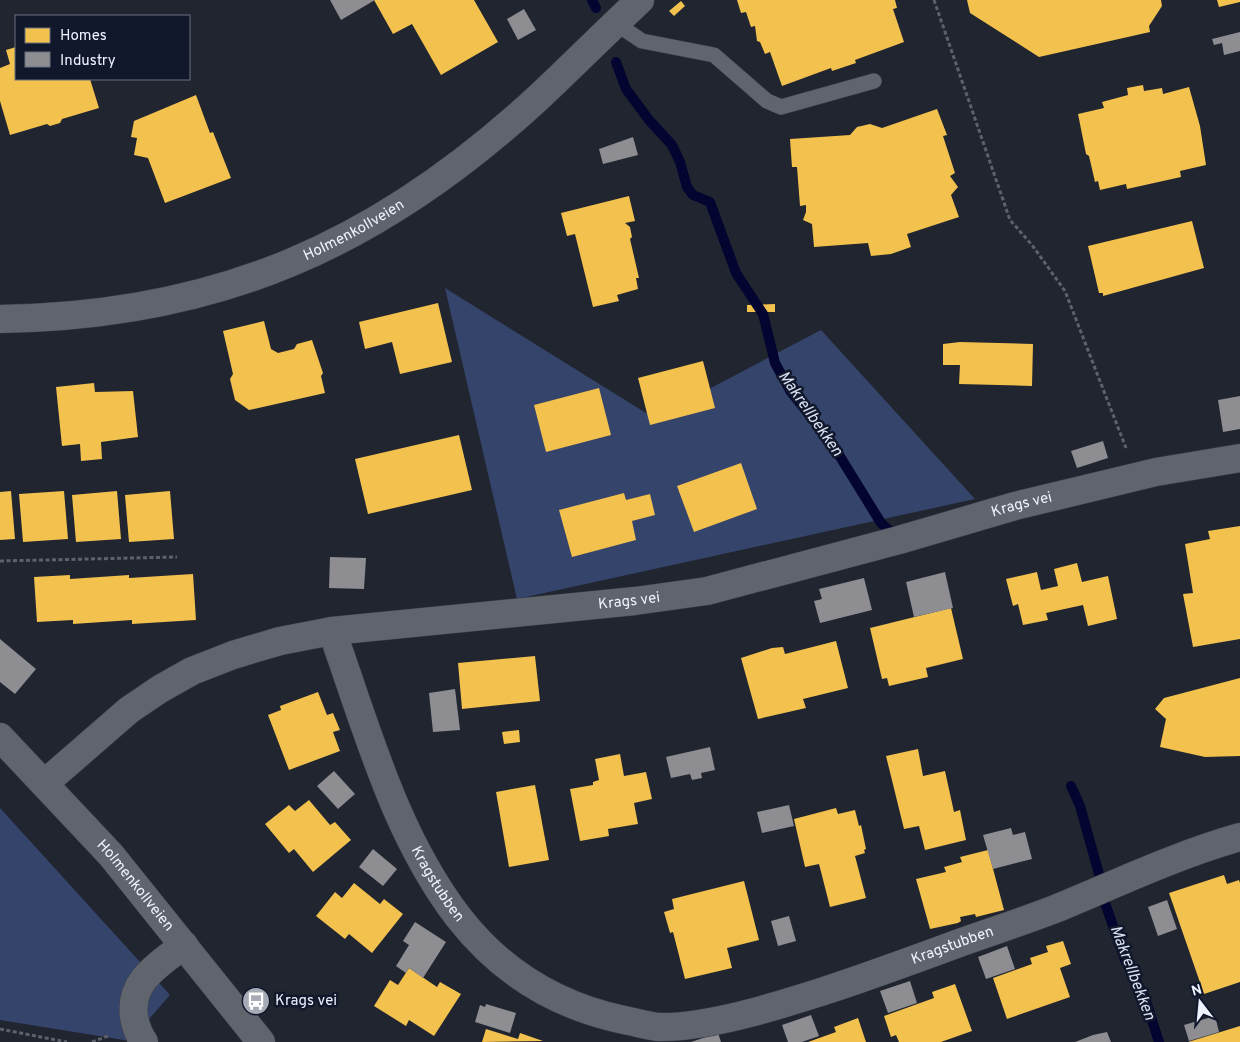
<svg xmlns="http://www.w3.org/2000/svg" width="1240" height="1042" font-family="Overpass,sans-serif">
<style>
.green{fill:#35446b}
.homes{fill:#f2c14e}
.industry{fill:#8d8d92}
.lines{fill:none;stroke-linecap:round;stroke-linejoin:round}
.stream{stroke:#040430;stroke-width:10}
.lane-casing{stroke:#3d4049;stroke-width:16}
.street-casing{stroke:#3d4049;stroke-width:29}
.secondary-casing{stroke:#3d4049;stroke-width:29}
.path{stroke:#5e616a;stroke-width:3;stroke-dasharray:4 2.5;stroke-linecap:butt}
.lane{stroke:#60646d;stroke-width:15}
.street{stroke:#60646d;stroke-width:28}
.secondary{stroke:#60646d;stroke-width:28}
.labels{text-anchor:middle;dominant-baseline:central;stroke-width:5;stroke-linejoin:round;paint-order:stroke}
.street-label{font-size:15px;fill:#eef3fe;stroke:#11182c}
.poi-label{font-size:15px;fill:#eef3fe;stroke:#11182c;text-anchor:start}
.water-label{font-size:16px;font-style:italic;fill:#dae1f2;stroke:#11182c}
</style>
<rect width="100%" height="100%" fill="#202530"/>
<g class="green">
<polygon points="445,288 654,418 821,330 975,499 517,599"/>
<polygon points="0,808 170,995 130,1041 0,1020"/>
</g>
<g class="homes">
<polygon points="374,0 474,0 498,42 441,75 412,24 393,34"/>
<polygon points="737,0 895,0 897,8 893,9 904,42 855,60 856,63 832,71 831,68 782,86 770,52 765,54 760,42 757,41 755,26 751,27 746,12 741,13"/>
<polygon points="967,0 1161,0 1162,6 1149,26 1150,32 1039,57 970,13"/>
<polygon points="1217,0 1240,0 1240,2 1219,7"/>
<polygon points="681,1 685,6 674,16 669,11"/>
<polygon points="16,47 16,79 90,79 99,108 62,119 60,123 50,126 47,124 10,135 0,101 0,68 10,64 6,50"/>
<polygon points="1143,85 1144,91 1162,88 1163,94 1189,87 1200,126 1206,165 1180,171 1181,177 1127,189 1126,184 1100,190 1098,181 1095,182 1089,156 1086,154 1078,114 1104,108 1102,102 1128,95 1127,88"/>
<polygon points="196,95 210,133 213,132 231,178 165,203 148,158 134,155 137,138 131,137 134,121"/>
<polygon points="937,109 947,135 943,136 955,173 950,176 958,187 951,195 959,217 907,234 911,247 891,254 871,256 868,243 814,247 812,224 803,220 806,212 806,205 800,206 797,167 792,167 790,139 850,135 857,127 870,124 882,128"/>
<polygon points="629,196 635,221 625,223 630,227 632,237 630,239 639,278 636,278 638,289 617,295 619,301 593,307 575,234 567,236 561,213"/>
<polygon points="1192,221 1204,268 1103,296 1103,293 1099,293 1088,246"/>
<polygon points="438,303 452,362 400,374 392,342 365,349 359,322"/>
<polygon points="775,304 775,312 747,312 747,305"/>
<polygon points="264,321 271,349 278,353 294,349 297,344 312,340 323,373 321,376 325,393 249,410 235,400 230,379 233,374 223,331"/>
<polygon points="960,342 1033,344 1032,386 959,384 960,365 943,365 943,344"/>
<polygon points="703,361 715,408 650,425 638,378"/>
<polygon points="94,383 95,392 133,391 138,437 101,442 102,459 81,461 80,444 62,446 56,387"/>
<polygon points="599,388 611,435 546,452 534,405"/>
<polygon points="459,435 472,490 368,514 355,459"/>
<polygon points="741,463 757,509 694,532 677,486"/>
<polygon points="11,491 15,539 0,540 0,492"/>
<polygon points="64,491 68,539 23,542 19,494"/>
<polygon points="117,491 121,539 76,542 72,495"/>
<polygon points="170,491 174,539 129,542 125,495"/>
<polygon points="624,493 626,500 650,494 655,515 632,521 636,540 572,557 559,510"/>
<polygon points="1240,526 1240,639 1193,647 1183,594 1193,593 1185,544 1210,539 1208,531"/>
<polygon points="1077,563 1082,582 1108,576 1117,619 1088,626 1083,605 1046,613 1048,620 1023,625 1018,604 1013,606 1006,579 1037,572 1041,590 1058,586 1054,569"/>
<polygon points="193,574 196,620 132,624 132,620 73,624 73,620 37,622 34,577 70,575 70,579 129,575 129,578"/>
<polygon points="951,608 963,659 926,668 928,677 889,686 887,678 882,679 870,628"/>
<polygon points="836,641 848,688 803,699 806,708 758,719 741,658 772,648 783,647 785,654"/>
<polygon points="535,656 540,701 462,709 458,663"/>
<polygon points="1240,678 1240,756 1205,757 1160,747 1166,719 1155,709 1164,698"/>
<polygon points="318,692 327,715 333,713 340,730 333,732 340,751 289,770 268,715 281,710 280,706"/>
<polygon points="519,730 520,742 504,744 502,732"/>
<polygon points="918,749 923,776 945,771 954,812 960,810 966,840 925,850 919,826 904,829 886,756"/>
<polygon points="620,754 624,776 646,772 652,799 634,803 638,824 608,829 609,836 580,841 570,789 593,785 593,782 599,780 595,759"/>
<polygon points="535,785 549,860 509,867 496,792"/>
<polygon points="309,800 330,825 335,822 351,840 313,872 294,849 289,853 265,824 289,805 295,811"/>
<polygon points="836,808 838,814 855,810 859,826 861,825 866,849 864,850 865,853 855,856 866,898 830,907 819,864 805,867 794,819"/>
<polygon points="988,850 1004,910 976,917 975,914 960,917 961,921 958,923 930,929 916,879 946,872 944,867 962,862 960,857"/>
<polygon points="1224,875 1227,884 1239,880 1240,883 1240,982 1204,994 1169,893"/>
<polygon points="744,881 759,940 727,948 732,968 685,979 673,932 670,933 664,912 674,909 672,899"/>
<polygon points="354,883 380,904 384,899 403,914 372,953 349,934 345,939 316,916 335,892 342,898"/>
<polygon points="1063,941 1071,964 1060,968 1070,997 1007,1019 993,978 1032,964 1030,958 1048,952 1046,946"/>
<polygon points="409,968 437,987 440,982 461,994 434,1036 409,1020 406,1026 374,1006 390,980 398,985"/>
<polygon points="955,984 972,1031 941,1042 899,1042 896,1035 891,1037 884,1016 934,998 932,992"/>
<polygon points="858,1018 866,1042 808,1042 836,1032 834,1027"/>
<polygon points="1240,1026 1240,1042 1188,1042"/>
<polygon points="486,1029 518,1039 520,1033 543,1041 482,1042"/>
</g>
<g class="industry">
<polygon points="330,0 375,0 341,20"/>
<polygon points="524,9 536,30 518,40 507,19"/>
<polygon points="1240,32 1240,51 1224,55 1222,43 1214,45 1212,39"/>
<polygon points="633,137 638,155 603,164 599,149"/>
<polygon points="1240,396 1240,429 1223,432 1218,400"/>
<polygon points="1103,441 1108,458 1077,468 1071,451"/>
<polygon points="330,557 366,558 364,589 329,588"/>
<polygon points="945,572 953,608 914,617 906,582"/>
<polygon points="864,578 872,610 820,623 814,601 822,599 819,589"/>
<polygon points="0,639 36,669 15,694 0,682"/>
<polygon points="455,689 460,730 433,732 429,693"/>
<polygon points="710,747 715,770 701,773 702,778 692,780 690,774 671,778 666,757"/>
<polygon points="334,771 355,794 338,809 317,786"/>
<polygon points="789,805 794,826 762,833 757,812"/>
<polygon points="1011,828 1013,835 1025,832 1032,859 993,869 983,835"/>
<polygon points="373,849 397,869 383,886 359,867"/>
<polygon points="1167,900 1177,929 1158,936 1148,907"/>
<polygon points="789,916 796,941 778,946 771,921"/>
<polygon points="415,922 446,942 423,978 409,968 406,973 396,966 409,945 403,941"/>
<polygon points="1007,946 1015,969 986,979 978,957"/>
<polygon points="910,981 917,1003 888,1013 880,991"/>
<polygon points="486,1004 516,1013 510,1033 475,1022 480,1005 485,1007"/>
<polygon points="811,1015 819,1036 802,1042 788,1042 782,1025"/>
<polygon points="1215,1016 1219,1032 1189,1041 1184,1025"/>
<polygon points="1107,1032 1111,1042 1075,1042 1093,1035"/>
<polygon points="718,1033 721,1042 691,1042"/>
</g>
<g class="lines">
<g class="stream">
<polyline points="592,0 596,8"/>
<polyline points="616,62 626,89 649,120 672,145 680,162 687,187 693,195 710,202 736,273 763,314 775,363 791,392 831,442 881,523 889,530"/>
<polyline points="1071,786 1080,806 1099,874"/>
<polyline points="1105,903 1125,960 1145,998 1159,1042"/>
</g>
<g class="lane-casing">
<polyline id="lane" points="615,23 642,41 714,55 767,101 781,107 874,81"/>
</g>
<g class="street-casing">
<g id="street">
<path id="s1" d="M332 631C367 729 395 835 459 918 502 973 557 1006 624 1020 635 1022 648 1026 659 1027 708 1028 777 1006 824 991 870 976 916 959 962 942 993 931 1024 921 1055 909 1118 883 1174 856 1240 837"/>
<path id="s2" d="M45 783 129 710 160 689 192 671 233 655 280 641 332 631 635 601 707 591 899 540 1015 506 1156 472 1240 458"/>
<path d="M144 1042C138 1034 136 1027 134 1017 129 981 158 965 184 945"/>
</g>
</g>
<g class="secondary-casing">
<g id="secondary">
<path id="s3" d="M0 319C218 316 379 245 539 97 573 65 606 32 640 0"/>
<path id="s4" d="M0 737 111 855 261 1042"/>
</g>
</g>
<g class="path">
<polyline points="934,0 1010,220 1032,245 1065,291 1126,448"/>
<polyline points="0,561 177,557"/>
<polyline points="0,1029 67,1042"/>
<polyline points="92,1042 108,1036"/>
</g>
<use href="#lane" class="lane"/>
<use href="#street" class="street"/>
<use href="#secondary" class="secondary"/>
</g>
<defs>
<g id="bus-disc" transform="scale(1.4375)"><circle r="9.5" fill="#a6abb6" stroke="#11182c"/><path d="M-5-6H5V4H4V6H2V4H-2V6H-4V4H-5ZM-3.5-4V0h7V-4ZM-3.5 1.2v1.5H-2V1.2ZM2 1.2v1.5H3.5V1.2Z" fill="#fff"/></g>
</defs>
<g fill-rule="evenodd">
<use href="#bus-disc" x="256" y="1001"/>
</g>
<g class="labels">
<g class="street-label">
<text stroke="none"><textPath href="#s3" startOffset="369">Holmenkollveien</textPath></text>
<text stroke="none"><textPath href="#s2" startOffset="1035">Krags vei</textPath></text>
<text stroke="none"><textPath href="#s2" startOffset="630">Krags vei</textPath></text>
<text stroke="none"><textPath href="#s1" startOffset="275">Kragstubben</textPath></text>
<text stroke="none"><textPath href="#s4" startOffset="201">Holmenkollveien</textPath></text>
<text stroke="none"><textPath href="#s1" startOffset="855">Kragstubben</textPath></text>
</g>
<g class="poi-label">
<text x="275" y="1001">Krags vei</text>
</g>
<g class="water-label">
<text transform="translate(810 414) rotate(55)">Makrellbekken</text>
<text transform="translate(1132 973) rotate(69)">Makrellbekken</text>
</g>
</g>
<rect x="15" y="15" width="175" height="65" fill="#11182c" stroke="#697080"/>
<rect x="25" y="28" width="25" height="15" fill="#f2c14e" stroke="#697080"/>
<text x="60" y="40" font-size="15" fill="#eef3fe">Homes</text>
<rect x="25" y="52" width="25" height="15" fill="#8d8d92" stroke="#697080"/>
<text x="60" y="65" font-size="15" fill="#eef3fe">Industry</text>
<g transform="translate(1200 1002) rotate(344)" stroke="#11182c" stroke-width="4" paint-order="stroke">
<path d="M0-4L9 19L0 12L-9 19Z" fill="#eef3fe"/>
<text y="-8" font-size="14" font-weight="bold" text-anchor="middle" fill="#eef3fe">N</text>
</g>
</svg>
